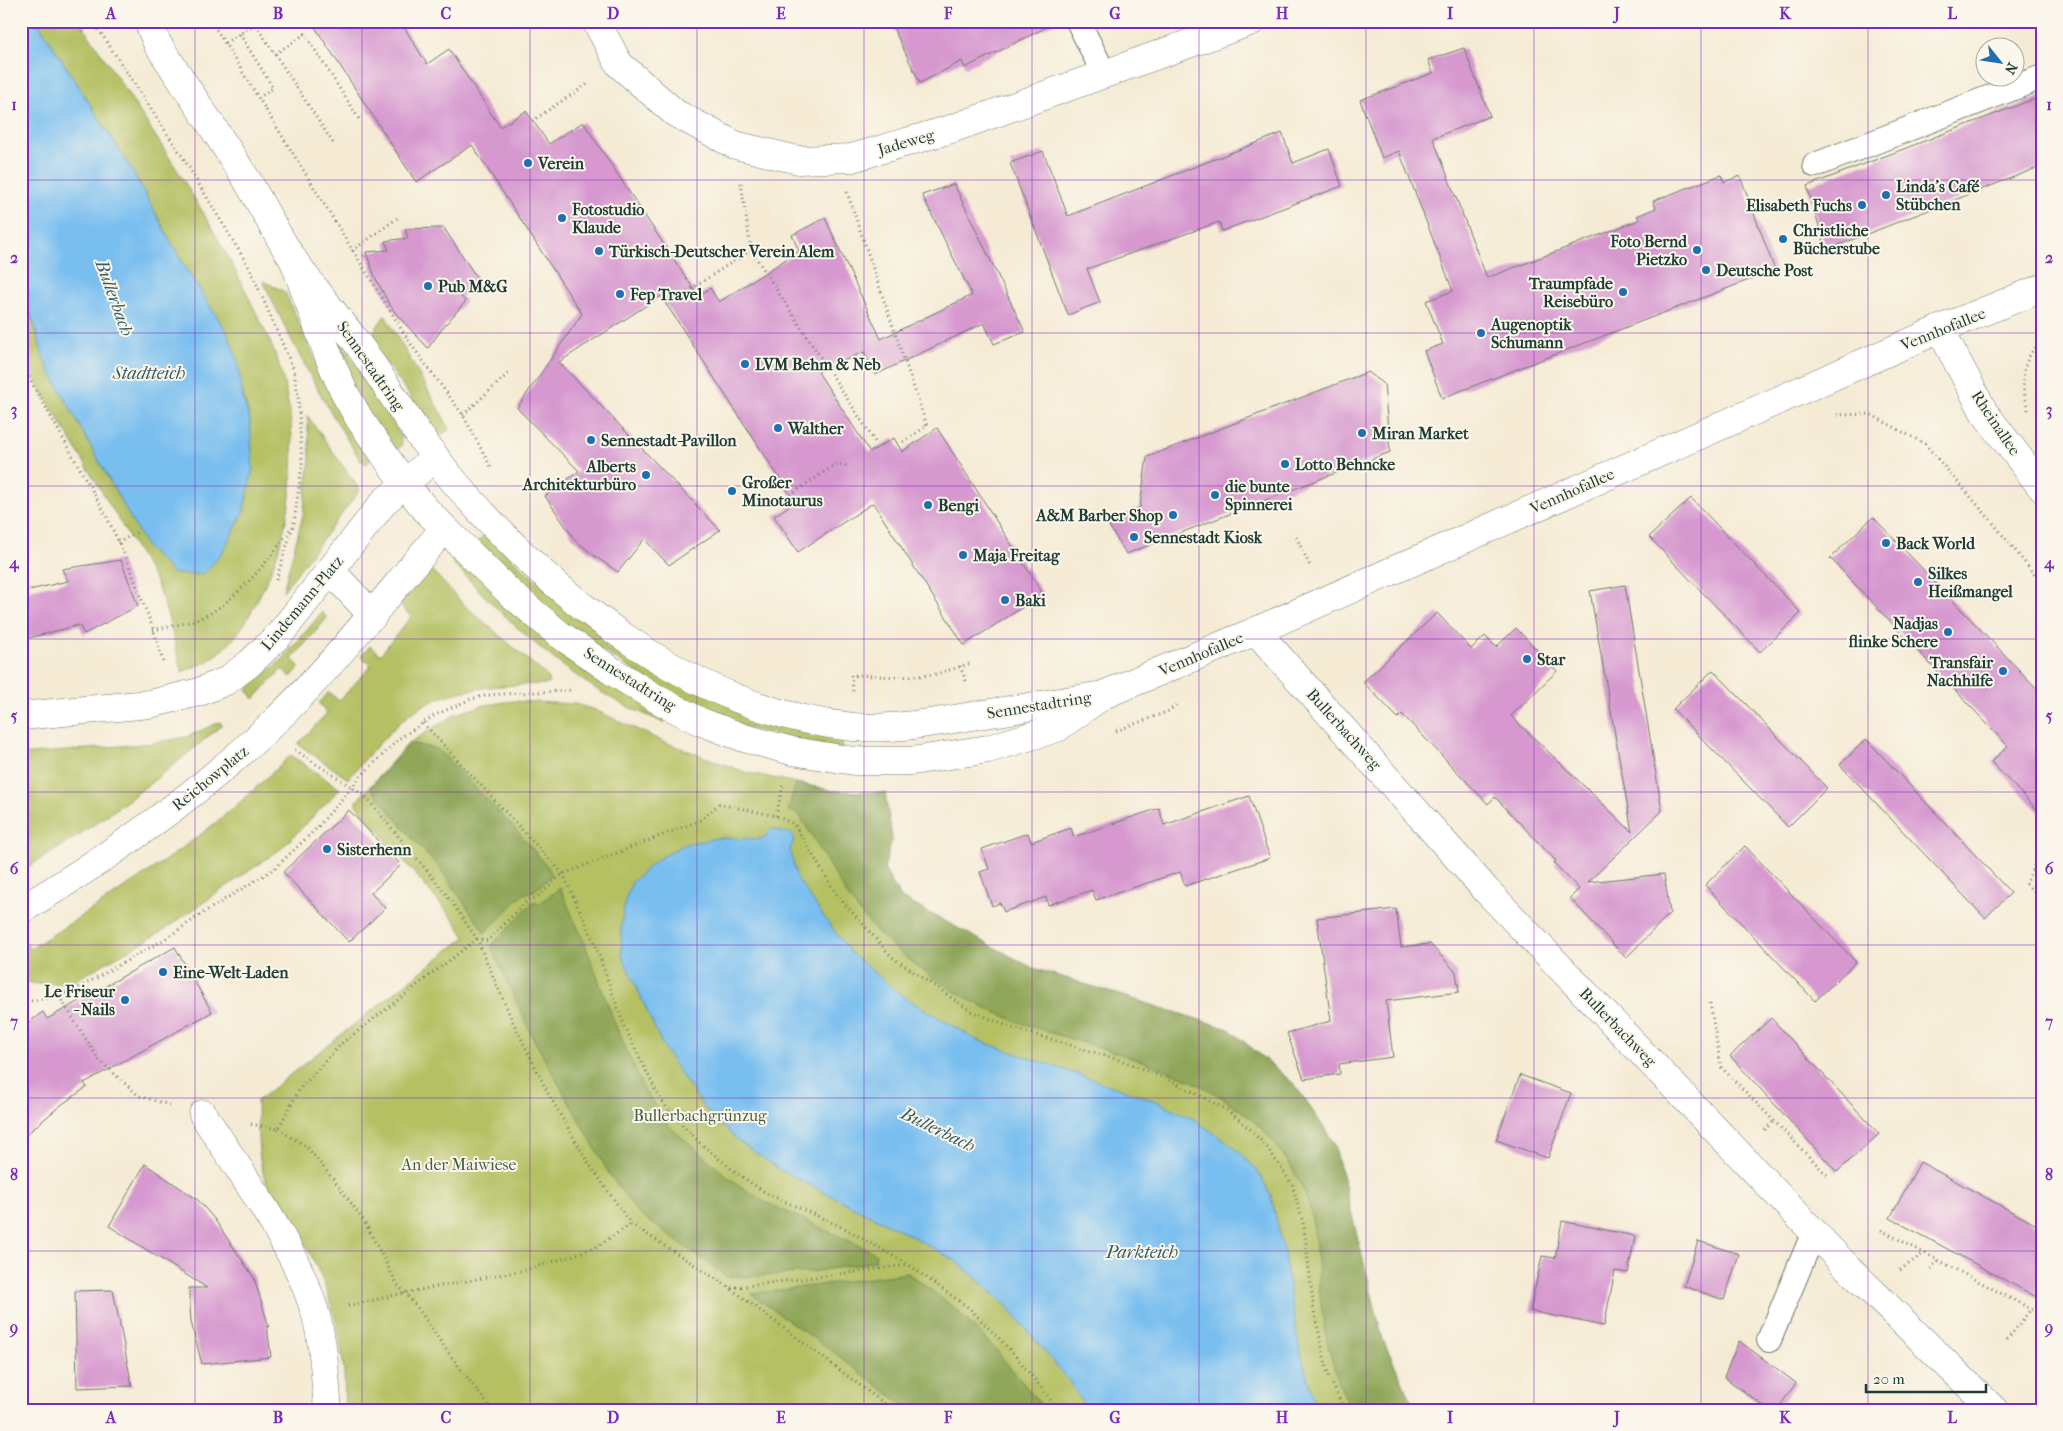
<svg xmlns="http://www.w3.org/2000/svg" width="2063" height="1431" font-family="'IM FELL French Canon',serif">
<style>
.green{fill:#b4c062;stroke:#6a7e4b}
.forest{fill:#8fa658;stroke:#577246}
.water{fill:#78beef;stroke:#4c7e92}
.building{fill:#d698cf}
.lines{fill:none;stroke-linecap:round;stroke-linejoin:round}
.lane-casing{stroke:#6a7a6c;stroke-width:26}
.street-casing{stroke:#6a7a6c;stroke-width:29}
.path{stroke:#6a7a6c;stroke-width:3;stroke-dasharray:1 4;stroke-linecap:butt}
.lane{stroke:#fff;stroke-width:24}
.street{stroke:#fff;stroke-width:28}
.grid{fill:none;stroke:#7b2cbf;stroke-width:1;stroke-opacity:0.55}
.poi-dot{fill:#1f6fb2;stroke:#fbf7ec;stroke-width:2}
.labels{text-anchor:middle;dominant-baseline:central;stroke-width:4;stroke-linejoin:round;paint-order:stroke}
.street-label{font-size:16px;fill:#1f3d34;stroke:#fbf7ec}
.poi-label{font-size:16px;font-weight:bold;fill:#1f3d34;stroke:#fbf7ec;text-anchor:start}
.park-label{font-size:16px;fill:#445e40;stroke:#fbf7ec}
.water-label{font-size:18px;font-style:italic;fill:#355d63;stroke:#fbf7ec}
.neatline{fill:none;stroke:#7b2cbf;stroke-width:2}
.grid-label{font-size:16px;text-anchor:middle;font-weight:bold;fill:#7b2cbf}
</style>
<rect width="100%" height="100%" fill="#fbf7ec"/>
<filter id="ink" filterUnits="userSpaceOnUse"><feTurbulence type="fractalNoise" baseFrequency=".02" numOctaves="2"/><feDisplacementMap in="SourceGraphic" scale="10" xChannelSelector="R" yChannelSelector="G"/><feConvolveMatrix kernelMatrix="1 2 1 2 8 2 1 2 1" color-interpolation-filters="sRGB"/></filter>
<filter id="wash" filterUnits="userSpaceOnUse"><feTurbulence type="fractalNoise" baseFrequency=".0096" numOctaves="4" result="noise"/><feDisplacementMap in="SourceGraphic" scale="20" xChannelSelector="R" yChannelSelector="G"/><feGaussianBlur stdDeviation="1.12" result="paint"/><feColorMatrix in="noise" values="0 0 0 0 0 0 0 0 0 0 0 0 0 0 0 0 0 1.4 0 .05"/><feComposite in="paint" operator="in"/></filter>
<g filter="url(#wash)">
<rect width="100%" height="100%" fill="#f5ebd5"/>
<g class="green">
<path d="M37 21H80C137 109 198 195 244 288 255 311 273 344 280 368 300 436 296 514 268 578 253 610 238 644 206 662 199 666 190 668 182 672L168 616 156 582 21 357V294L85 436 147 547 250 421 227 332 182 262 132 170Z"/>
<path d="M263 281 285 292 315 359 341 408 371 458 367 464 361 461C323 403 292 343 263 281Z"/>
<polygon points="385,315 450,429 439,436 369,339"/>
<polygon points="341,342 400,434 402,445 398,449 392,447 356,392 334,346"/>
<polygon points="307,415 360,490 283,591 303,515 310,458"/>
<polygon points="485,535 576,615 844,736 841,749 746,728 662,689 565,626 475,544"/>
<path d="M455 556 666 718 664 723C650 716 636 711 622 704 558 670 501 615 452 562Z"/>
<path d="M430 568 462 603 548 677 549 684C504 685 446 686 409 715 386 734 367 757 348 779L298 744 327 713 319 703 329 692 339 701 371 666 361 656 370 646 380 655 411 617 402 607 401 603Z"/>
<polygon points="322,612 327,618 292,659 300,667 291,677 282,669 254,699 247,689 282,660"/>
<path d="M513 701 576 704 595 710 662 741 745 772 834 791 885 793 892 838 884 869 901 898 1033 968 1229 1029 1295 1085 1334 1143 1383 1340 1416 1410H344C348 1351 332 1289 302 1239 290 1221 276 1204 267 1184 256 1159 258 1128 257 1101L465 937 454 920 355 803 409 743 456 714 484 705Z"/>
<path d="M220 722 222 725C158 779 94 829 21 871V755L153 743 186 737Z"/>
<path d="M291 755 340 789 282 848 161 932 70 983 38 984 21 981V937L30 949C89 911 149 874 205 831 235 808 263 781 291 755Z"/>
</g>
<g class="forest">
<polygon points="409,743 438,749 518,832 547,866 552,875 535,890 522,895 485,933 439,867 417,844 370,787"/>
<path d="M796 783 834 791 885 793 892 838 884 869 901 898 1033 968 1229 1029 1295 1085 1334 1143 1383 1340 1416 1410H1351C1335 1379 1325 1339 1321 1304 1316 1270 1318 1232 1307 1199 1301 1182 1290 1164 1279 1149 1219 1069 1110 1055 1022 1023 995 1013 967 1000 943 984 909 962 876 935 852 902 832 874 818 843 799 815L788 810Z"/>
<polygon points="560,888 584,942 615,1024 644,1090 669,1126 729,1178 761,1200 869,1250 876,1254 875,1261 812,1272 746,1277 726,1276 638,1213 610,1175 533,1038 491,946 532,903 540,903"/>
<polygon points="908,1273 956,1309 996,1350 1045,1410 910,1410 832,1351 751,1294"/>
</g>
<g class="water">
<polygon points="21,21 37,21 132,170 182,262 227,332 238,361 243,398 250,421 253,469 243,514 221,554 204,574 174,574 147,548 85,436 44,360 30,309 21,294"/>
<polygon points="772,829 792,834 794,840 790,850 797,878 821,913 851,953 904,997 977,1040 1159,1102 1194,1119 1236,1149 1257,1170 1271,1195 1284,1254 1299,1347 1317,1410 1088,1410 1067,1378 1006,1305 959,1263 917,1239 780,1170 737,1140 705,1109 672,1061 661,1042 622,955 621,928 625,901 632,882 655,861 685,844 718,838 762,839"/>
</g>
<g id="blocks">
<g class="building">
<polygon points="311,21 400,21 427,64 449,49 500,127 526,111 549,144 583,122 698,296 710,288 719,302 799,251 792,235 825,218 881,339 972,295 922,195 954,184 1025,332 994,344 984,323 875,375 864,352 818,372 870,452 894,438 902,452 937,428 1043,594 964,645 873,503 798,552 774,516 795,502 661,296 559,362 720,530 669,565 644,539 618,572 596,557 575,540 545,496 579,471 517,408 582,314 472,145 416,182"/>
<polygon points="890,21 1059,21 965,68 962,61 920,83"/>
<polygon points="1464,48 1490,116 1433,138 1487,278 1639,220 1637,216 1656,208 1653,201 1721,175 1724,182 1740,176 1775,270 1442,398 1424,351 1443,344 1426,301 1453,291 1399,151 1382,158 1360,100 1433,73 1428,60"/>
<polygon points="2042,96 2042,166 1826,250 1807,186"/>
<polygon points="1282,133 1293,163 1329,149 1342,186 1222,231 1219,222 1087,269 1100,302 1068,315 1010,163 1043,151 1068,216"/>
<polygon points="444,228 477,278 461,297 466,301 445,325 428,348 397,315 388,302 375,277 366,252 389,250 385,241 408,238 405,229"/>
<polygon points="1368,372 1384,384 1390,452 1126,554 1108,524 1140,507 1147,457"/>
<polygon points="1691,498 1801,613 1760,652 1649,537"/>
<polygon points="1873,517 2042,694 2042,815 1991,762 2008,746 1830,558"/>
<polygon points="121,560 138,606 84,634 79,625 21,640 21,592 68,581 62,569"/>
<polygon points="1625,585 1662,811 1588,882 1664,874 1670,913 1626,958 1570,898 1579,889 1554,863 1556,861 1495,797 1488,804 1402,714 1398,718 1363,682 1437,613 1471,649 1485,636 1496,647 1516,628 1557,671 1511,716 1632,832 1590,591"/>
<polygon points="1713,670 1827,788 1788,827 1673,709"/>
<polygon points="1866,739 2011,893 1985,918 1840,765"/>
<polygon points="1249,796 1270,858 1185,886 1180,872 1096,900 1092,890 1048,905 1046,897 1004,912 1000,903 992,906 980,872 989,869 982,849 1028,833 1031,842 1071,828 1074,837 1159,808 1164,825"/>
<polygon points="349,810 401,865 371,893 385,908 349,942 283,872"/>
<polygon points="1745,846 1856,962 1815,1001 1705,885"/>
<polygon points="1396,909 1401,947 1430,944 1456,972 1459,992 1386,1001 1393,1057 1339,1064 1340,1074 1304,1079 1287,1033 1331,1021 1317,918"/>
<polygon points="175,947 212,1012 84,1083 87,1087 61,1105 21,1139 21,1028 43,1012 47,1019"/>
<polygon points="1771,1018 1879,1134 1837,1172 1730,1056"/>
<polygon points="1520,1075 1571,1093 1548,1158 1496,1140"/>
<polygon points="1920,1162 2042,1228 2042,1300 1890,1218"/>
<polygon points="145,1164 198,1200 215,1220 254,1278 269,1327 267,1326 271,1357 202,1364 191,1322 189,1288 207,1288 109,1226"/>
<polygon points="1562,1221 1635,1236 1628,1273 1615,1271 1604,1326 1530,1311 1542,1256 1555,1258"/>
<polygon points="1698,1241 1739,1254 1724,1300 1684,1286"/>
<polygon points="113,1290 132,1386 77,1388 75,1291"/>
<polygon points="1739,1341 1796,1383 1777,1410 1769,1410 1724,1377"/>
</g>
</g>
</g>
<g filter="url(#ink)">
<use href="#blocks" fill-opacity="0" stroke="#6a7a6c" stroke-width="1"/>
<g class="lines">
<g class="lane-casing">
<g id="lane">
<polyline points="1078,21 1104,74"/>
<polyline points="1815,165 2042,77"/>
<polyline points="1769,1340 1814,1232"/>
</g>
</g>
<g class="street-casing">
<g id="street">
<path d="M148 21 157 43C187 89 218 134 247 180 263 207 277 236 295 262 315 291 339 318 360 347 393 394 421 443 458 486 556 600 699 713 853 727 895 730 937 722 978 715 1018 709 1057 702 1097 696"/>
<polyline points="596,21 619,64 675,113 735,145 798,160 852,158 951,129 1252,21"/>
<polyline points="294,261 330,360 344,392 360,420 404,483 426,510 510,593 559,634 612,671 657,699 699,721 744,738 792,751 854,761 912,761 988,749 1057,728 1103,695 1256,631 1940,329 2042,288"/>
<polyline points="1940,329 1984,412 2042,488"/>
<polyline points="331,571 373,616"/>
<polyline points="1256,631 1487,891 1848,1268 1994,1410"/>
<polyline points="21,716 150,704 199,692 226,681 250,663 279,635 384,502 435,457"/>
<path d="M21 910C109 857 193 799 268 728 333 667 386 596 444 529"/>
<path d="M203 1114C240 1173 298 1249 316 1316 324 1346 325 1378 328 1410"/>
</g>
</g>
<g class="path">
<polyline points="93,21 182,156 250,269 296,375"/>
<polyline points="211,21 410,343 463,415 491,467"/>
<polyline points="253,21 275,54 305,34 361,122"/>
<polyline points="240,34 273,88 260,97"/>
<polyline points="225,43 259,21"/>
<polyline points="275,54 333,143"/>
<polyline points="532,121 589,83"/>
<polyline points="741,183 751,250 876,443"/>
<polyline points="847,192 927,426 901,443"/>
<polyline points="352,251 399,217"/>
<polyline points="666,305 751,250"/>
<polyline points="21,364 106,515 127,560 155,634 164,665"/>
<path d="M2028 410C2021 381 2019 363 2042 340"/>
<polyline points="463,415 510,372"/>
<polyline points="1837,415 1870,414 1925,444 1994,524 2042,584"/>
<polyline points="790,495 836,464 849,466"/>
<polyline points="294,523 302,463 298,395 294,373"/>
<polyline points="1296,537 1311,568"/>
<polyline points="118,543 137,532"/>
<polyline points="276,580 294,523"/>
<path d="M153 630C168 627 184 624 198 619 231 607 272 558 290 529"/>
<polyline points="960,666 966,681"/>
<polyline points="853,691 851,675 899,677 933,675 969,664"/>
<polyline points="423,723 563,874 594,941 624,1026 658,1095 671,1114 700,1143 734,1171 766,1193 846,1229 909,1265 970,1309 1013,1353 1048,1396 1057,1410"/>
<polyline points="1116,731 1169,711 1178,703"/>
<polyline points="295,750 365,796 443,890 477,939 512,1020 549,1095 587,1161 631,1224 730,1288 893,1410"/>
<polyline points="776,816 783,785"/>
<polyline points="2042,847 2026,884 2042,900"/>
<polyline points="59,996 99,1060 139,1096 170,1105"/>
<polyline points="31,1001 59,996 82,986 165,939 206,911 274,869 317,828 364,773 400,738 435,715 471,699 488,695 573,690"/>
<polyline points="1710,1003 1721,1067 1828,1176"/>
<polyline points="251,1124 278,1129 299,1090 341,1044 477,939 487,941 528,900 537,897 563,874 701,820 719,804 776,816 794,824 837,895 892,957 971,1011 1013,1028 1126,1062 1176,1083 1227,1110 1250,1129 1267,1147 1292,1184 1304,1226 1314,1311 1328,1374 1344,1410"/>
<polyline points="278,1129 306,1146 337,1184 364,1221 397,1284 417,1307 447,1351 492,1410"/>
<polyline points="1765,1130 1774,1121"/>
<polyline points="1881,1230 2042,1315"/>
<polyline points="1931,1269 1937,1260"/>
<polyline points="1900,1270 1924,1253"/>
<polyline points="731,1288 908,1265"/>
<polyline points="348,1306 404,1293 525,1270 568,1257 598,1246 631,1224"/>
<polyline points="2007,1340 2031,1309"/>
</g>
<use href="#lane" class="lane"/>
<use href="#street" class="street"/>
</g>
</g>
<path class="grid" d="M195 21V1410M362 21V1410M530 21V1410M697 21V1410M864 21V1410M1032 21V1410M1199 21V1410M1366 21V1410M1534 21V1410M1701 21V1410M1868 21V1410M21 180H2042M21 333H2042M21 486H2042M21 639H2042M21 792H2042M21 945H2042M21 1098H2042M21 1251H2042"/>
<g class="poi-dot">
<circle cx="528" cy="163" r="5"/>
<circle cx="1886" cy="195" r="5"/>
<circle cx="1862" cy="205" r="5"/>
<circle cx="562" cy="218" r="5"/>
<circle cx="1783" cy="239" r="5"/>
<circle cx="1697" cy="250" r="5"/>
<circle cx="599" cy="251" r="5"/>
<circle cx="1706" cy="270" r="5"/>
<circle cx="428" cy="286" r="5"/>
<circle cx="1623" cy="292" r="5"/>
<circle cx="620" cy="294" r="5"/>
<circle cx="1481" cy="333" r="5"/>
<circle cx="745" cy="364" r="5"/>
<circle cx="778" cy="428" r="5"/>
<circle cx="1362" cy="433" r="5"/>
<circle cx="591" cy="440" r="5"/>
<circle cx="1285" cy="464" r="5"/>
<circle cx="646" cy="475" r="5"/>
<circle cx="732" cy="491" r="5"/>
<circle cx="1215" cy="495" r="5"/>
<circle cx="928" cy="505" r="5"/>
<circle cx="1173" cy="515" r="5"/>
<circle cx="1134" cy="537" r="5"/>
<circle cx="1886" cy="543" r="5"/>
<circle cx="963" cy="555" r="5"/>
<circle cx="1918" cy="582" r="5"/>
<circle cx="1005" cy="600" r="5"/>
<circle cx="1948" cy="632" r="5"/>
<circle cx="1527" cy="659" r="5"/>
<circle cx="2003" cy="671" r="5"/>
<circle cx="327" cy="849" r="5"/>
<circle cx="163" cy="972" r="5"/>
<circle cx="125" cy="1000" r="5"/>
</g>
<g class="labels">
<g class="street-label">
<text transform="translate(906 142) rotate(-16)">Jadeweg</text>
<text transform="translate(1943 329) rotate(-22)">Vennhofallee</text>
<text transform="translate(371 366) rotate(55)">Sennestadtring</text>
<text transform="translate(1996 423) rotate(56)">Rheinallee</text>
<text transform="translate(1572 491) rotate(-24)">Vennhofallee</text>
<text transform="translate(302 603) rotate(-50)">Lindemann-Platz</text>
<text transform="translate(1201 654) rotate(-23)">Vennhofallee</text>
<text transform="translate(630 679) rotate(32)">Sennestadtring</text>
<text transform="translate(1039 705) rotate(-9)">Sennestadtring</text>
<text transform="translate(1344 729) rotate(48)">Bullerbachweg</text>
<text transform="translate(210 778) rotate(-39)">Reichowplatz</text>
<text transform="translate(1618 1027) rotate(46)">Bullerbachweg</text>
</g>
<g class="poi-label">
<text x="538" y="163">Verein</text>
<text x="1896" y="186">Linda's Café<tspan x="1896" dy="18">Stübchen</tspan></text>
<text x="1852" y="205" text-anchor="end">Elisabeth Fuchs</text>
<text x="572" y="209">Fotostudio<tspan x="572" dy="18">Klaude</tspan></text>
<text x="1793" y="230">Christliche<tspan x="1793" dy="18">Bücherstube</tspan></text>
<text x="1687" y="241" text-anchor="end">Foto Bernd<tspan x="1687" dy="18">Pietzko</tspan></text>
<text x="609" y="251">Türkisch-Deutscher Verein Alem</text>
<text x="1716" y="270">Deutsche Post</text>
<text x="1613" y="283" text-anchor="end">Traumpfade<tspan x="1613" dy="18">Reisebüro</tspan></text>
<text x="438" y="286">Pub M&amp;G</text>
<text x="630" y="294">Fep Travel</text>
<text x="1491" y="324">Augenoptik<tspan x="1491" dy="18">Schumann</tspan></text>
<text x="755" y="364">LVM Behm &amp; Neb</text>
<text x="788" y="428">Walther</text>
<text x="1372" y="433">Miran Market</text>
<text x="601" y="440">Sennestadt-Pavillon</text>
<text x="1295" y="464">Lotto Behncke</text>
<text x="636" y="466" text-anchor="end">Alberts<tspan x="636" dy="18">Architekturbüro</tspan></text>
<text x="742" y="482">Großer<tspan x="742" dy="18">Minotaurus</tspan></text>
<text x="1225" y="486">die bunte<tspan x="1225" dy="18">Spinnerei</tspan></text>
<text x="938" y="505">Bengi</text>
<text x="1163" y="515" text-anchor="end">A&amp;M Barber Shop</text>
<text x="1144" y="537">Sennestadt Kiosk</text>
<text x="1896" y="543">Back World</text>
<text x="973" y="555">Maja Freitag</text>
<text x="1928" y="573">Silkes<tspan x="1928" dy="18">Heißmangel</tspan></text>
<text x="1015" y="600">Baki</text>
<text x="1938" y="623" text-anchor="end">Nadjas<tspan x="1938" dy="18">flinke Schere</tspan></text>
<text x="1537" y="659">Star</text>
<text x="1993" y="662" text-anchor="end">Transfair<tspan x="1993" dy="18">Nachhilfe</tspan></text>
<text x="337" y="849">Sisterhenn</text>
<text x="173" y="972">Eine-Welt-Laden</text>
<text x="115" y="991" text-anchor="end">Le Friseur<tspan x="115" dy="18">- Nails</tspan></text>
</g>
<g class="park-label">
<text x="700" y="1115">Bullerbachgrünzug</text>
<text x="459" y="1164">An der Maiwiese</text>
</g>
<g class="water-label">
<text transform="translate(114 298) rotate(70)">Bullerbach</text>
<text x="149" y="373">Stadtteich</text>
<text transform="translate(938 1130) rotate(26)">Bullerbach</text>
<text x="1142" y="1252">Parkteich</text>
</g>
</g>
<rect width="2063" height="1431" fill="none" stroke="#fbf7ec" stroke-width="55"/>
<g transform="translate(2000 62) rotate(120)"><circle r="24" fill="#fbf7ec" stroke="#a3ada2"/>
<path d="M0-4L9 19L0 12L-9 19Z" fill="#1f6fb2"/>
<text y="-8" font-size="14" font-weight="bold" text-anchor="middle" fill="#1f3d34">N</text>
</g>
<path d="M1866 1384v8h120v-8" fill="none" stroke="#1f3d34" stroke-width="2.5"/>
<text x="1873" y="1384" font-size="15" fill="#1f3d34" stroke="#fbf7ec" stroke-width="4" paint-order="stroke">20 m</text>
<rect x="28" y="28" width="2008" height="1376" class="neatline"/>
<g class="grid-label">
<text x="111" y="19">A</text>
<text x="278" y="19">B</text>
<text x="446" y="19">C</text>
<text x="613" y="19">D</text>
<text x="781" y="19">E</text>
<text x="948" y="19">F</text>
<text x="1115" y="19">G</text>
<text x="1282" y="19">H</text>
<text x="1450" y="19">I</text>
<text x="1617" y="19">J</text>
<text x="1785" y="19">K</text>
<text x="1952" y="19">L</text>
<text x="14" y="110">1</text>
<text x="2049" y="110">1</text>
<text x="14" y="263">2</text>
<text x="2049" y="263">2</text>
<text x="14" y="415">3</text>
<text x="2049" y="415">3</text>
<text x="14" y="568">4</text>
<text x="2049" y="568">4</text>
<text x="14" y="721">5</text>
<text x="2049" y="721">5</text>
<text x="14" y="874">6</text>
<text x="2049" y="874">6</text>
<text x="14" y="1027">7</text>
<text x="2049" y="1027">7</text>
<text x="14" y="1180">8</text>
<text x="2049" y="1180">8</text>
<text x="14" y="1333">9</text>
<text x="2049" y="1333">9</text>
<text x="111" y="1423">A</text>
<text x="278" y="1423">B</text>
<text x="446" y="1423">C</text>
<text x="613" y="1423">D</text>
<text x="781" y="1423">E</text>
<text x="948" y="1423">F</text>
<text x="1115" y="1423">G</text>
<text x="1282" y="1423">H</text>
<text x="1450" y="1423">I</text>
<text x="1617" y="1423">J</text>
<text x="1785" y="1423">K</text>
<text x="1952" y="1423">L</text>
</g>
</svg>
